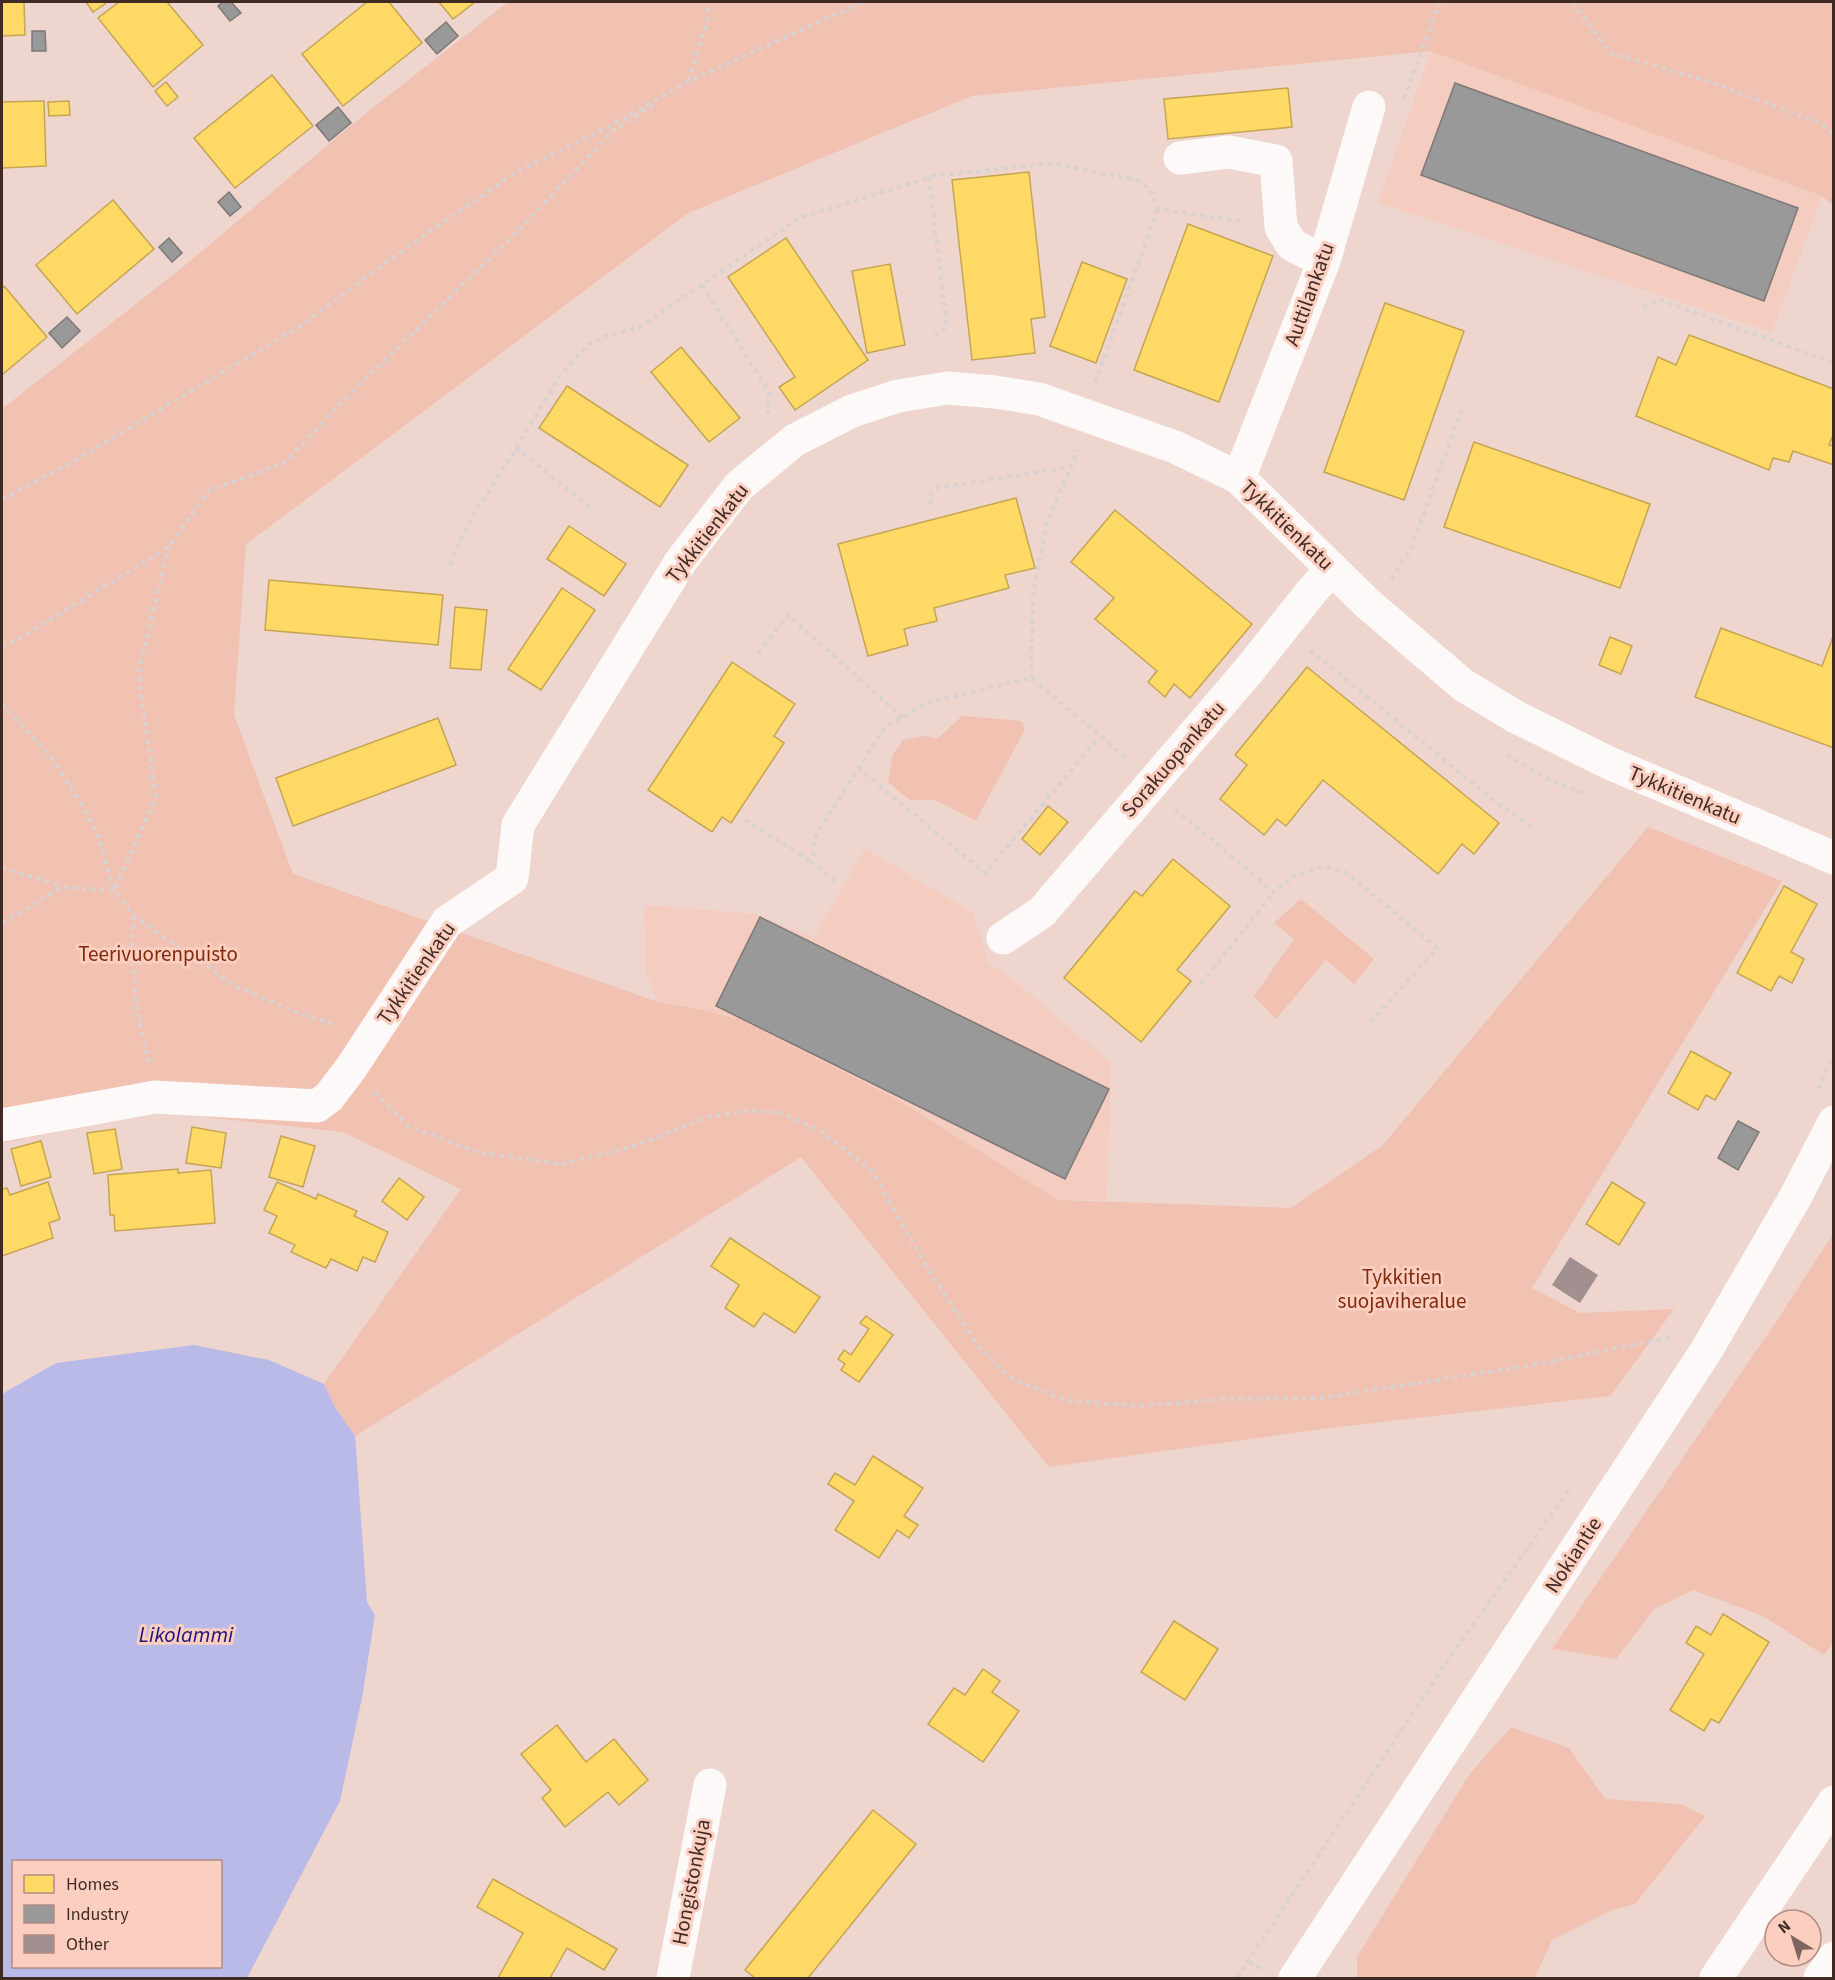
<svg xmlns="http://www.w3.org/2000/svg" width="1835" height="1980" font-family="'Source Sans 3',sans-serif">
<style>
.built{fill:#f4ccc0}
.green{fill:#f1c1b2}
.water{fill:#babae9;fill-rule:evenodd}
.homes{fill:#ffd966;stroke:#c6a552;stroke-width:1.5}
.industry{fill:#999;stroke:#7e7876;stroke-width:1.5}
.building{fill:#a28f90}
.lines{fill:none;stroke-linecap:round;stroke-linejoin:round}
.path{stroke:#dad2d0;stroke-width:4;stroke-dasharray:4.5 4.5;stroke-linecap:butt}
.minor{stroke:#fcf9f8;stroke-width:33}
.major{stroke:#fcf9f8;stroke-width:33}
.highway{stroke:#fcf9f8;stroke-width:33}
.labels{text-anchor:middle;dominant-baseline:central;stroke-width:6;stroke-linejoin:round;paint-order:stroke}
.street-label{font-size:21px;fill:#402b24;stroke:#fbcec0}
.park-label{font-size:21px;fill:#812a0d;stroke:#fbcec0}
.water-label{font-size:22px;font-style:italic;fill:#221378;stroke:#fbcec0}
</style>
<rect width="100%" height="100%" fill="#eed5cd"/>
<g class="built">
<polygon points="1431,51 1822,196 1772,332 1378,203"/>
<polygon points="865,849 973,913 989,964 1017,983 1111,1063 1107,1200 1058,1200 895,1098 738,1019 694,1008 658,1002 645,970 644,905 754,914 814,938"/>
</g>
<g class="green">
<polygon points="508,2 1833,2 1833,205 1822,196 1431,51 972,96 688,213 246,544 234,715 293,874 658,1002 694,1008 738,1019 895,1098 1058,1200 1291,1208 1383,1145 1648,827 1782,881 1532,1288 1580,1313 1674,1309 1610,1396 1329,1428 1049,1467 801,1157 355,1436 335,1407 324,1384 461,1189 343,1132 158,1112 2,1143 2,409 183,267 355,122"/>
<polygon points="962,716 1021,721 1025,729 976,821 935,800 910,800 888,782 893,754 903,740 924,736 937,739"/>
<polygon points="1301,899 1374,959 1354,984 1326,960 1276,1019 1254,996 1294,939 1274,923"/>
<polygon points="1833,1234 1833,1642 1824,1655 1763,1616 1693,1590 1654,1609 1616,1659 1552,1649 1778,1319"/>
<polygon points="1511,1727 1569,1748 1605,1799 1680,1804 1705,1816 1635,1904 1612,1910 1552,1940 1535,1978 1357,1978 1357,1957 1469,1775"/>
</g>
<path class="water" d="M194 1345 269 1360 324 1384 335 1407 355 1436 367 1602 375 1615 362 1698 340 1801 247 1978H2V1394L56 1363ZM14 1862H220V1966H14Z"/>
<g class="homes">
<polygon points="2,2 24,2 25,35 2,36"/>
<polygon points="86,2 104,2 105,4 93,12"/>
<polygon points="119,2 167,2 203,45 153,87 98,18"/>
<polygon points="367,2 389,2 422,43 343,106 302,54"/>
<polygon points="439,2 475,2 453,19"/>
<polygon points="272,75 313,126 235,188 194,138"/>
<polygon points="166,82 178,97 167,106 155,91"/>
<polygon points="1288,88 1292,127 1168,139 1164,99"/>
<polygon points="44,101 46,166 2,168 2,102"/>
<polygon points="69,101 70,115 49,116 48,102"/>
<polygon points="1029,172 1045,317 1031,319 1035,353 972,360 952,180"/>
<polygon points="113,200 154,249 77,314 36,265"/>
<polygon points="1188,224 1273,256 1219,402 1134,370"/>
<polygon points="786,238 868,360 795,410 779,387 795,377 728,277"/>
<polygon points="1082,262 1127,279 1096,363 1050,346"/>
<polygon points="890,264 905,345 867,353 852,271"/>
<polygon points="4,286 47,337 2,375 2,289"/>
<polygon points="1385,303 1464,331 1404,500 1324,472"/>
<polygon points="1689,335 1834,389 1834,433 1829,445 1834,446 1834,465 1793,451 1789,462 1773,458 1769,470 1636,416 1658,357 1676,365"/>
<polygon points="681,347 740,418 709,442 651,372"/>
<polygon points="567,386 688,465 660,507 539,428"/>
<polygon points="1474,442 1650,504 1620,588 1444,527"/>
<polygon points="1016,498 1035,568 1005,575 1009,588 934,608 937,621 904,629 908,645 868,656 838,544"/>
<polygon points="1115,510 1252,624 1190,698 1174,684 1165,697 1148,682 1157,671 1095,619 1114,598 1071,562"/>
<polygon points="569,526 626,564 604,596 547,559"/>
<polygon points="269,580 443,595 438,645 265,630"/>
<polygon points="562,588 595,610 541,690 508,669"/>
<polygon points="455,607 487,610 481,670 450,668"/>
<polygon points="1721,628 1822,666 1834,634 1834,748 1695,697"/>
<polygon points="1610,637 1632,646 1621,674 1599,665"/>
<polygon points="732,662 795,704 774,736 784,743 731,823 722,817 712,832 648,790"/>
<polygon points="1307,667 1499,823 1474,854 1462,844 1438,874 1323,780 1286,826 1277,819 1264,835 1220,799 1247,765 1235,755"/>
<polygon points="438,718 456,765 293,826 276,778"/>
<polygon points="1048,806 1068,822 1040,855 1022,839"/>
<polygon points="1173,859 1230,906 1177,970 1191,981 1141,1042 1064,978 1135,891 1142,896"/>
<polygon points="1784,886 1817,904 1791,952 1804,959 1792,983 1779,976 1771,991 1737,973"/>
<polygon points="1691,1051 1731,1073 1715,1100 1706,1095 1698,1110 1668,1093"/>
<polygon points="192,1127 226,1133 221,1168 186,1163"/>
<polygon points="115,1129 122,1169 94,1174 87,1133"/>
<polygon points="281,1136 315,1146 303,1187 269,1177"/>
<polygon points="41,1141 51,1177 21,1186 11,1149"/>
<polygon points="178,1169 178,1173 211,1170 215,1223 115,1231 114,1215 110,1215 108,1175"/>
<polygon points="399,1178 424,1197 407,1220 382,1201"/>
<polygon points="48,1182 60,1219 49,1223 53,1238 2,1256 2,1189 7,1188 10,1195"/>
<polygon points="277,1182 316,1199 318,1194 357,1211 354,1216 388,1232 375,1262 363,1257 357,1271 331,1259 326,1268 291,1252 295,1245 269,1233 277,1216 264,1210"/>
<polygon points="1612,1182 1645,1203 1619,1245 1586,1224"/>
<polygon points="730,1238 820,1297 795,1333 764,1313 754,1327 725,1308 739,1285 711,1266"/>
<polygon points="866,1316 893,1335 859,1382 841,1370 845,1364 838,1359 844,1350 851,1355 869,1329 860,1323"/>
<polygon points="873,1456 923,1488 904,1516 918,1525 909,1538 897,1530 879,1558 835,1530 854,1501 828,1484 835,1473 855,1485"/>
<polygon points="1723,1614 1769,1642 1719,1723 1711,1719 1704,1731 1670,1710 1704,1654 1686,1643 1696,1626 1711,1635"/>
<polygon points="1174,1621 1218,1649 1185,1700 1141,1672"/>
<polygon points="983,1669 1000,1681 992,1692 1019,1711 983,1762 928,1724 954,1688 965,1695"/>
<polygon points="557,1725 586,1762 614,1739 648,1780 619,1805 608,1792 565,1827 542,1798 551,1790 521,1754"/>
<polygon points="873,1810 916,1844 808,1978 755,1978 745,1970"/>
<polygon points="493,1879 617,1949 604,1970 567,1948 550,1978 498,1978 523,1933 477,1907"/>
</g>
<g class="industry">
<polygon points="223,2 231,2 241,13 230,21 218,6"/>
<polygon points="446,22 458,36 437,54 425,40"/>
<polygon points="32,31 45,31 46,51 32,51"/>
<polygon points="1455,83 1798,208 1764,301 1421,175"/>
<polygon points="338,107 351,123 329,141 316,125"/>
<polygon points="229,192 241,207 230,216 218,202"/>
<polygon points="169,238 182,253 172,262 159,247"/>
<polygon points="67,317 80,331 62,348 49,333"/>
<polygon points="760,917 1109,1089 1065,1179 716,1006"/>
<polygon points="1738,1121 1759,1132 1738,1170 1718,1158"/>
</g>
<polygon class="building" points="1570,1257 1598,1275 1580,1303 1552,1285"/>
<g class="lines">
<g class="path">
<polyline points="1572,2 1610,53 1710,82 1818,122 1834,133"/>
<polyline points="688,81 709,16 708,2"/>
<polyline points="1404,99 1440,2"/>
<polyline points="929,177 947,327 935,335"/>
<polyline points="702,285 769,392 768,413"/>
<polyline points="1643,307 1660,300 1834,363"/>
<polyline points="1095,383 1158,209"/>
<polyline points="516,448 591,508"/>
<polyline points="2,499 74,461 297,328 393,257 515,173 603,130 687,82 863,2"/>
<polyline points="931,504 930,495 936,488 1070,467"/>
<polyline points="450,565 458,544 477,509 509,460 559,377 587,345 605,336 640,327 799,218 934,176 1052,163 1136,180 1150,189 1158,209 1245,222"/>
<polyline points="1391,579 1411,549 1463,406"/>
<polyline points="2,646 13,642 169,547 208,491 284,463 347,397 515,234 613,131 657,102"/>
<polyline points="1310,650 1502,807 1532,826"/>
<polyline points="758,653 788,615 902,717"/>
<polyline points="1031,678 1033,595 1047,522 1078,450"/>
<polyline points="2,704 54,760 97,831 114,891 134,916 235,986 306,1016 336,1025"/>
<polyline points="1507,755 1554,782 1586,794"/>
<polyline points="858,768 985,873 1100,736"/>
<polyline points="1175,809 1274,892 1295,875 1324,866 1347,873 1437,948 1369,1024"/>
<polyline points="745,820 812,862"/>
<polyline points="2,868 61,886"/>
<polyline points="835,881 812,862 816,835 885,727 929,702 1031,678 1128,759"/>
<polyline points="134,916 132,946 135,999 149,1063"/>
<polyline points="2,923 62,887 114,891 156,797 138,673 169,547"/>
<polyline points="1201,984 1274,892"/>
<polyline points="1818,1089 1834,1054"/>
<polyline points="375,1092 408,1126 477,1152 561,1164 628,1148 709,1117 744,1111 779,1112 819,1130 872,1171 929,1271 980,1348 1009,1377 1065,1400 1137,1406 1228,1399 1321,1398 1533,1365 1673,1337"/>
<polyline points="1249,1962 1261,1969"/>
<polyline points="1237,1978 1450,1657 1571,1487"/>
</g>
<g class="minor">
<polyline points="1180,158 1229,152 1276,161 1281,227 1292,245 1324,261"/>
<polyline points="1239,478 1324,261 1369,107"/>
<polyline points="1003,938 1042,912 1250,669 1312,591 1332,569"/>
<polyline points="2,1125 155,1097 317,1106 329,1097 351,1068 447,922 512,878 518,825 681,561 739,486 795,440 852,411 898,396 948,388 995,392 1039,399 1175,447 1239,478 1367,603 1463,685 1516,717 1609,763 1834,858"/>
<polyline points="673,1978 710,1785"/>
</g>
<polyline class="major" points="1295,1978 1706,1351 1796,1196 1834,1122"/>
<g class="highway">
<polyline points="1716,1978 1834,1802"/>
<polyline points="1820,1978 1834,1958"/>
</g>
</g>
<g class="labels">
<g class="street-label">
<text transform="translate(1309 294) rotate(-70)">Auttilankatu</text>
<text transform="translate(1287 525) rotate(44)">Tykkitienkatu</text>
<text transform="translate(707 533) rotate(-52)">Tykkitienkatu</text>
<text transform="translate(1173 759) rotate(-49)">Sorakuopankatu</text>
<text transform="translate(1685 795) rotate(23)">Tykkitienkatu</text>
<text transform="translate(416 973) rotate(-55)">Tykkitienkatu</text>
<text transform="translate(1573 1555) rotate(-57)">Nokiantie</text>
<text transform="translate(691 1882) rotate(-79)">Hongistonkuja</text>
</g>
<g class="park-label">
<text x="158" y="954">Teerivuorenpuisto</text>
<text x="1402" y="1277">Tykkitien<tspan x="1402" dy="24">suojaviheralue</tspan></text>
</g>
<g class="water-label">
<text x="186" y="1635">Likolammi</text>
</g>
</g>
<rect width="1835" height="1980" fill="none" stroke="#402b24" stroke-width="6"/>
<rect x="12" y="1860" width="210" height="108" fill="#fbcec0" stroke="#b08d82" stroke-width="1.5"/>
<rect x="24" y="1875" width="30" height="18" fill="#ffd966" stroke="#b08d82" stroke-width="1.5"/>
<text x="66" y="1890" font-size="18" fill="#402b24">Homes</text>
<rect x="24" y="1905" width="30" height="18" fill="#999999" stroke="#b08d82" stroke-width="1.5"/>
<text x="66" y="1920" font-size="18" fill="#402b24">Industry</text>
<rect x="24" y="1935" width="30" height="18" fill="#a28f90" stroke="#b08d82" stroke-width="1.5"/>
<text x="66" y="1950" font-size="18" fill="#402b24">Other</text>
<g transform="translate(1793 1938) rotate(322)"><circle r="28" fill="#fbcec0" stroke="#b08d82" stroke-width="1.5"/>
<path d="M0-4.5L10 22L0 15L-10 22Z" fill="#7d665f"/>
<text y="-9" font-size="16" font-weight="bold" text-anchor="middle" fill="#402b24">N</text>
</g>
</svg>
